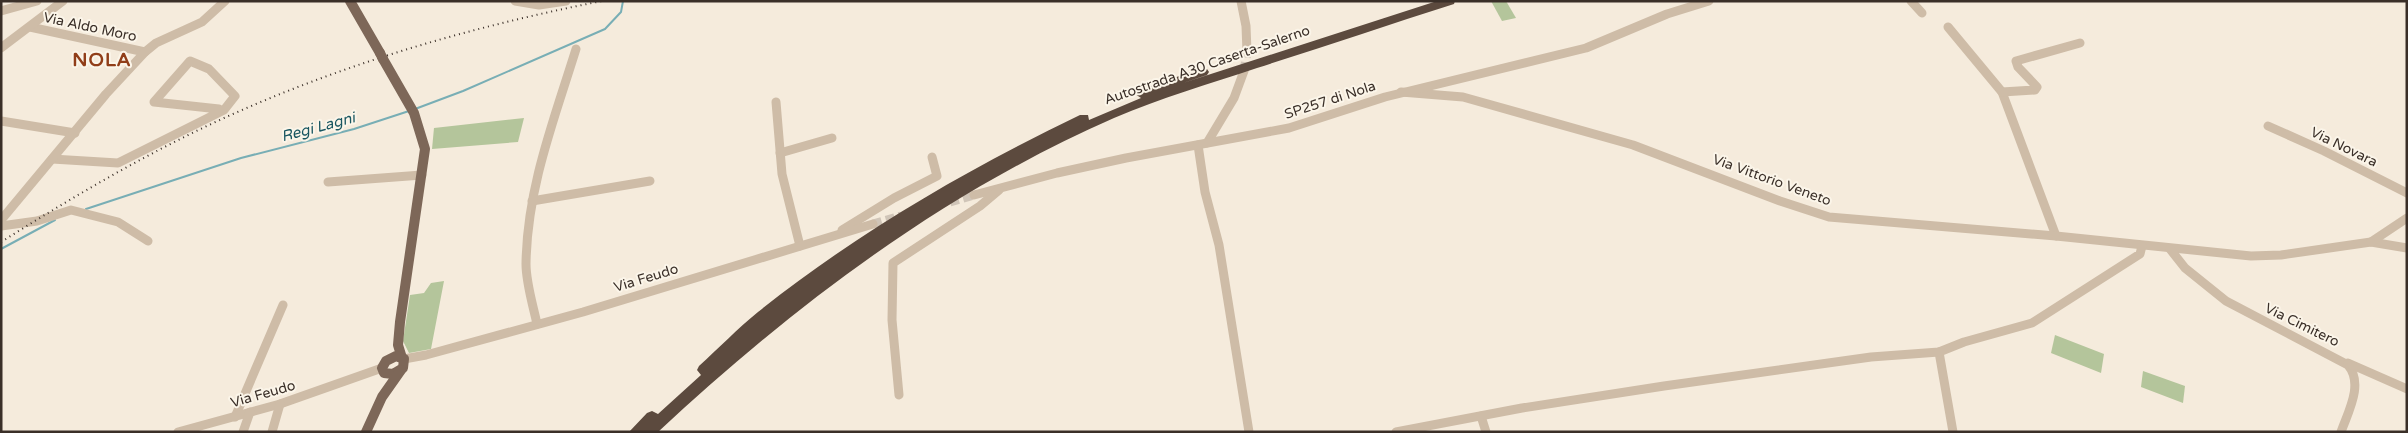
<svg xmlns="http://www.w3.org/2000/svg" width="2408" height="433" font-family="'Varela Round',sans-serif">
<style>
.green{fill:#b4c59b}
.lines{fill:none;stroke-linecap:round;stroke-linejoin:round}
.stream{stroke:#78aeb5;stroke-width:2}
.minor-tunnel{stroke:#d0c5b8;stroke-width:9;stroke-dasharray:9 4.5;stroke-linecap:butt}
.minor{stroke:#cebca7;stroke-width:9}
.major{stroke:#7d6758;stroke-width:10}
.highway{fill:#5c4a3e;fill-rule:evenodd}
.rail{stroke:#3a2f28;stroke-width:2;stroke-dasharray:1 4;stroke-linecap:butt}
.major-bridge{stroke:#7d6758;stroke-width:10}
.labels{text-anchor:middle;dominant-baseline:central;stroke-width:4;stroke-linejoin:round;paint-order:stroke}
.street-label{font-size:14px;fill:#3a2f28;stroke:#fbf5e9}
.water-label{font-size:15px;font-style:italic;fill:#195660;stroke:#fbf5e9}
.district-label{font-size:19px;font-weight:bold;letter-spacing:1px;fill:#913e19;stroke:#fbf5e9}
</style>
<rect width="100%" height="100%" fill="#f5ebdc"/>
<g class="green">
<polygon points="1491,1 1506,1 1516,18 1502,21"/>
<polygon points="524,118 518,142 432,149 434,128"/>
<polygon points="444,281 431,349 409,353 403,341 410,295 424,293 431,283"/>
<polygon points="2055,335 2104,354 2101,373 2051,353"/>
<polygon points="2143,371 2185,386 2183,403 2141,387"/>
</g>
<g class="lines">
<g class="stream">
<polyline points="415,109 463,91 605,29 621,12 623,1"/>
<polyline points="86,209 241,158 354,129 409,111"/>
<polyline points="1,249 55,220"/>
</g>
<g class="minor-tunnel">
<polyline points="1244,71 1247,52"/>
<polyline points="950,202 974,195"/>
<polyline points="873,224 901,216"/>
</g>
<g class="minor">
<polyline points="515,1 539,5 566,1"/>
<polyline points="1241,1 1246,26 1247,52"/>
<polyline points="1911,1 1922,13"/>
<polyline points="1,11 37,1"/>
<polyline points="30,27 145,52"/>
<polyline points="1948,27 2002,92 2056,236"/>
<polyline points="1,48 63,1"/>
<polyline points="1401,92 1463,97 1633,145 1780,201 1829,217 2056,236 2251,256 2281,255 2371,242 2407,248"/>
<polyline points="2002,92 2035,90 2037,87 2018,67 2016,61 2080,43"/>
<polyline points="776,102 782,174 800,246"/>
<polyline points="1,121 75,133"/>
<polyline points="2268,126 2324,151 2407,193"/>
<polyline points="1207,143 1234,98 1244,71"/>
<polyline points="1198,145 1205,192 1219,245 1249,432"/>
<polyline points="780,153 832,138"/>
<polyline points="52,159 118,163 224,110 235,96 209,69 190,61 154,102 219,109"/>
<polyline points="328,182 422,175"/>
<polyline points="974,195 1057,173 1126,158 1289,128 1385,97 1586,48 1667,14 1709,1"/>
<polyline points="532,201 650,181"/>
<polyline points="1,220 106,94 145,52 156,43 202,22 225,1"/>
<polyline points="1,226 37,221 71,210 118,222 148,241"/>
<polyline points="842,230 894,198 937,176 932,157"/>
<polyline points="2371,242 2407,218"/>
<path d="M2170 249 2185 268 2226 301 2348 365C2364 384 2348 412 2341 432"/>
<path d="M537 324C533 305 526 283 526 264 527 188 554 120 576 49"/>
<polyline points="1939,352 1953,432"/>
<polyline points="404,359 426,355 583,312 873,224"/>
<polyline points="2348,363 2407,389"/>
<polyline points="899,395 892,320 893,263 980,206 999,190"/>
<polyline points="1481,416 1486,432"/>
<polyline points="235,417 283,305"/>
<polyline points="178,432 280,404 382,368"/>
<polyline points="243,432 250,412"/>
<polyline points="272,432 280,404"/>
<polyline points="1396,432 1522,408 1664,386 1871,357 1939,352 1964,342 2032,323 2140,254 2142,246"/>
</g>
<g class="major">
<polyline points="350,1 380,53"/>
<polyline points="383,59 414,113 425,149 400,322 398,345 402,358"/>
<polygon points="396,356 404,359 403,368 393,374 384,373 382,368 386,361"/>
<polyline points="366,432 382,397 401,370"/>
</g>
<path class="highway" d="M1437 1H1455L1454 4C1388 25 1323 47 1257 68 1209 84 1161 98 1114 118 943 193 794 305 658 432H629L647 413 652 411 658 414 701 375 697 370 699 366C719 348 737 329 758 312 857 233 966 170 1080 115H1088L1089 120 1141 98 1135 94 1137 91 1199 69H1207L1209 72 1207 75 1183 83Z"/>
<path class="rail" d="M1 242C76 195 152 150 233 114 352 61 475 26 602 1"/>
<polyline class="major-bridge" points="380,53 383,59"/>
</g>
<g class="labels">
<g class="street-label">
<text transform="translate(90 27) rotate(12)">Via Aldo Moro</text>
<text transform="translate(1207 65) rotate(-19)">Autostrada A30 Caserta-Salerno</text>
<text transform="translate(1330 100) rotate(-18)">SP257 di Nola</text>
<text transform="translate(2344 147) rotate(26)">Via Novara</text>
<text transform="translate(1772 180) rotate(20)">Via Vittorio Veneto</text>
<text transform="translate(646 278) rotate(-17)">Via Feudo</text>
<text transform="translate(2302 325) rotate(26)">Via Cimitero</text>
<text transform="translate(263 394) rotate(-16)">Via Feudo</text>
</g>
<g class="water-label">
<text transform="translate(318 127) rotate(-15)">Regi Lagni</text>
</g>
<g class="district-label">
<text x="102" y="60">NOLA</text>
</g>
</g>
<rect width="2408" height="433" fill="none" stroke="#3a2f28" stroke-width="5"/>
</svg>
